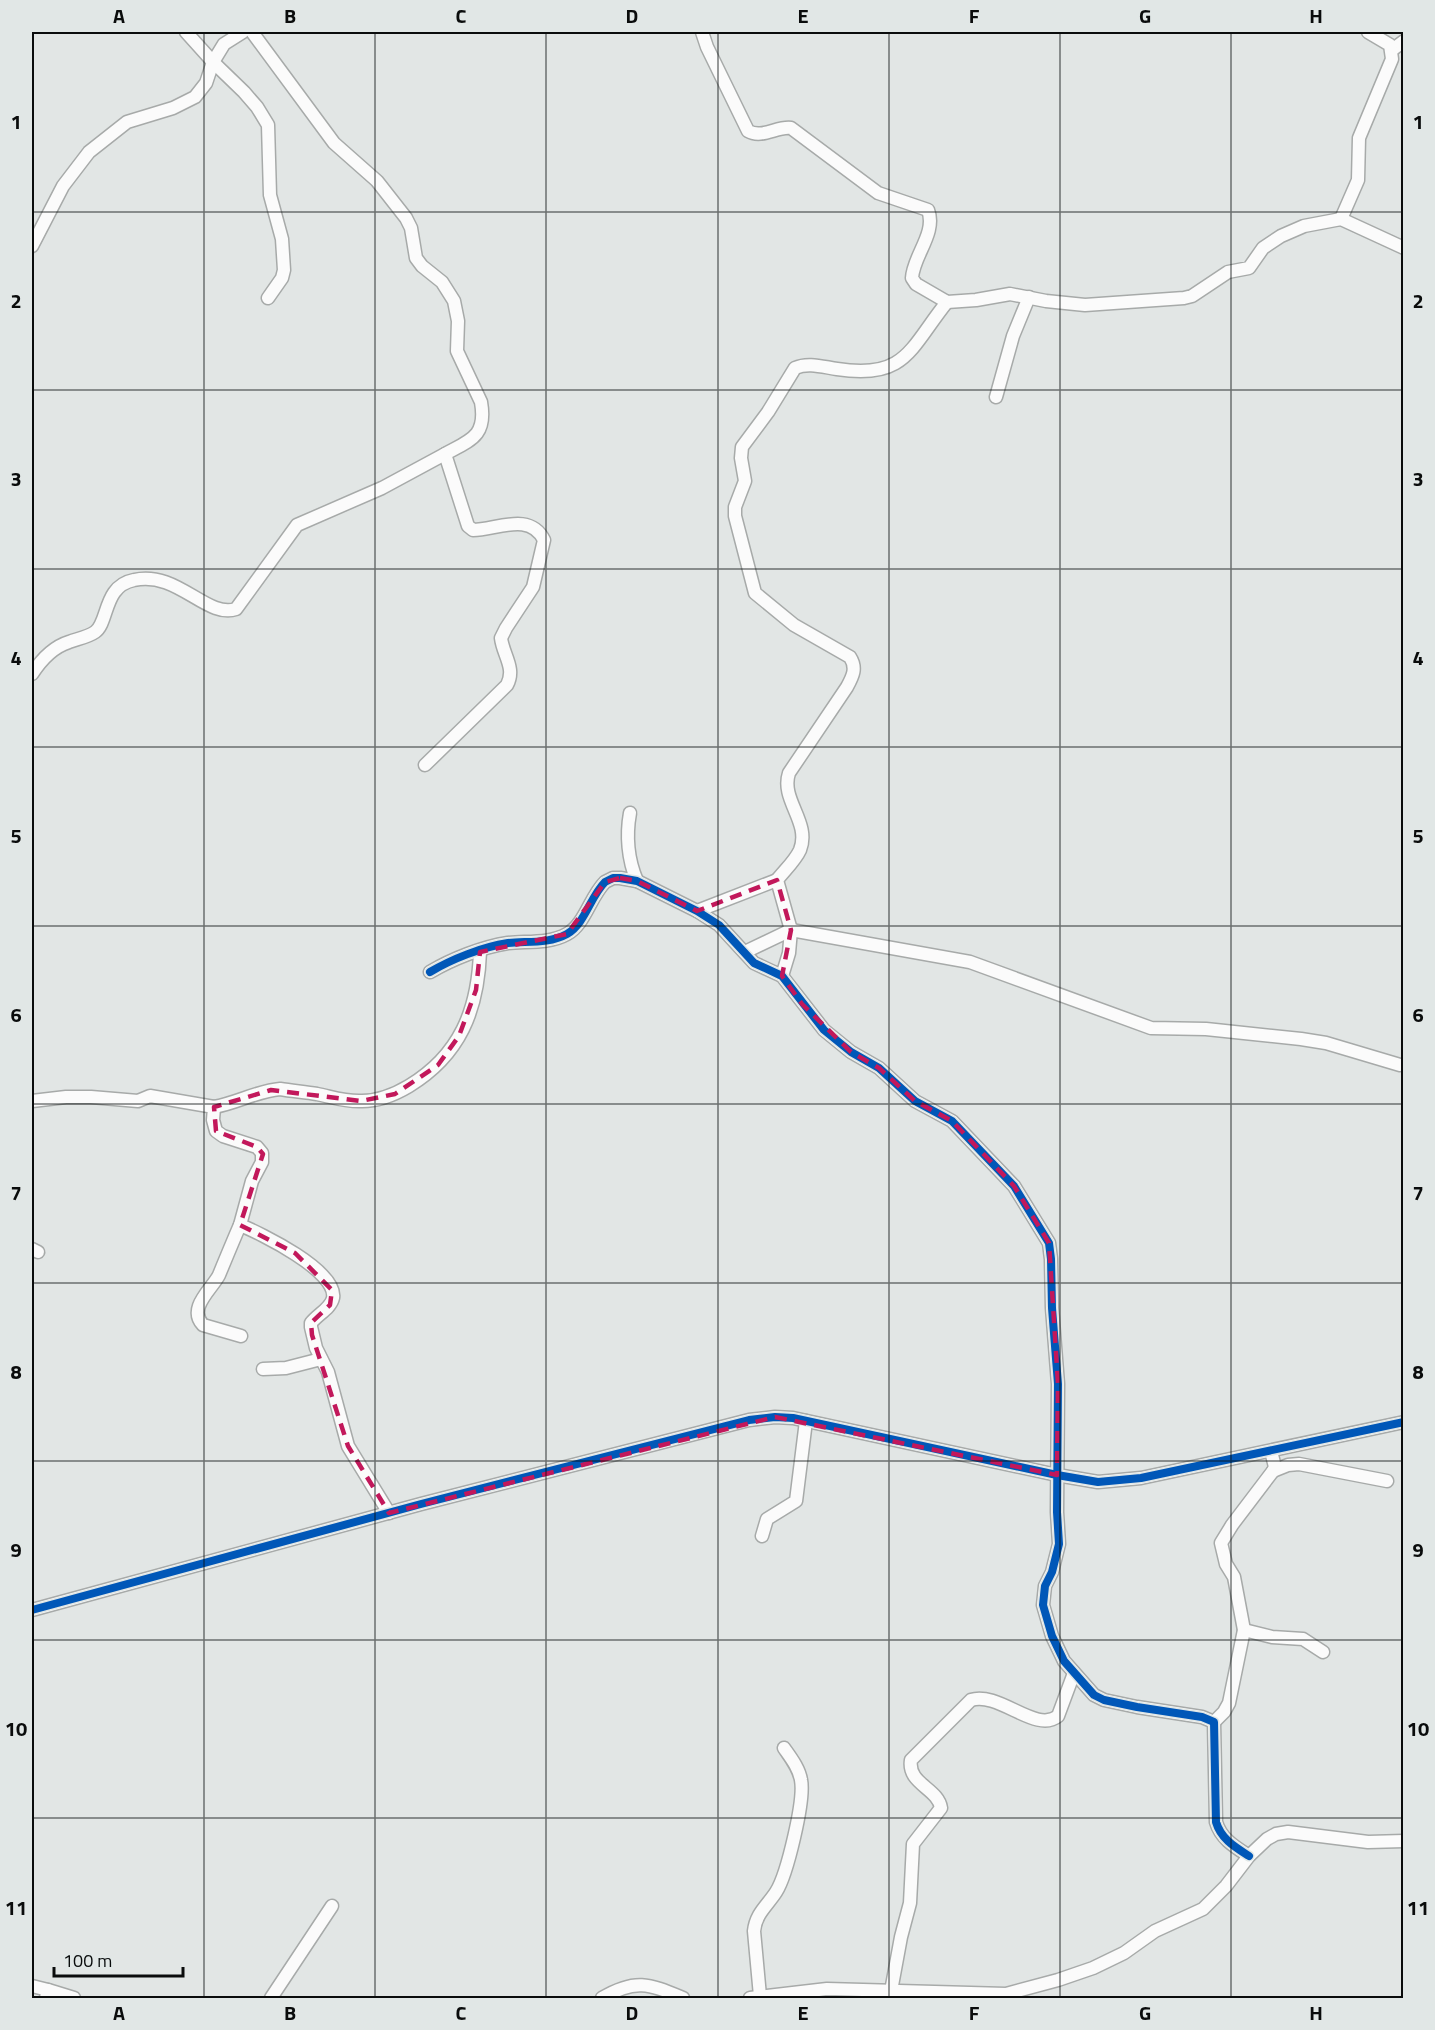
<svg xmlns="http://www.w3.org/2000/svg" width="1435" height="2030" font-family="'Titillium Web',sans-serif">
<style>
.lines{fill:none;stroke-linecap:round;stroke-linejoin:round}
.minor-casing{stroke:#a7aaa9;stroke-width:15}
.minor{stroke:#fbfbfb;stroke-width:12}
.cycleway-casing{stroke:#e1e7e6;stroke-width:11}
.cycleway{stroke:#0057b8;stroke-width:8}
.marked{fill:none;stroke:#c2185b;stroke-width:4.5;stroke-dasharray:12 8;stroke-linejoin:round}
.grid{fill:none;stroke:#0a0c0c;stroke-width:1.5;stroke-opacity:0.55}
.neatline{fill:none;stroke:#0a0c0c;stroke-width:2}
.grid-label{font-size:20px;text-anchor:middle;font-weight:bold;fill:#0a0c0c}
</style>
<rect width="100%" height="100%" fill="#e2e6e5"/>
<g class="lines">
<g class="minor-casing">
<g id="minor">
<polyline points="186,32 213,62 244,92 257,107 268,125 270,195 282,239 284,270 282,278 268,298"/>
<path d="M252 32 334 143 377 181 406 218 411 228 416 258 422 266 442 282 454 301 458 321 457 351 481 402C487 436 471 440 445 454L468 526 473 530C498 529 530 512 544 540L533 587 506 628 501 638C503 655 516 668 507 685L425 765"/>
<path d="M702 32 707 47 748 131C762 139 777 126 791 128L878 193 928 210C937 233 913 256 912 278L916 284 947 302 976 300 1010 294 1046 301 1085 305 1184 298 1192 296 1228 272 1249 268 1263 248 1281 236 1304 226 1341 219 1404 248"/>
<polyline points="1392,50 1404,41"/>
<polyline points="1341,219 1358,180 1359,138 1392,59 1390,45 1368,32"/>
<polyline points="32,246 63,186 89,152 127,122 173,108 195,97 206,83 213,62 224,44 243,32"/>
<polyline points="996,397 1013,336 1029,297"/>
<path d="M32 674C41 660 53 647 69 642 77 639 88 637 95 632 109 622 103 586 134 580 177 570 207 619 236 609L297 525 382 488 445 454"/>
<path d="M630 813C626 835 628 860 637 881"/>
<polyline points="697,911 777,880"/>
<polyline points="745,952 791,930 970,962 1151,1028 1206,1029 1301,1039 1326,1043 1400,1065"/>
<path d="M430 972C452 959 482 947 508 943 527 941 549 944 567 934 585 924 590 897 605 882L613 878H620L637 881 697 911 719 925 754 963 782 976 824 1030 851 1052 879 1068 915 1101 952 1121 1014 1186 1049 1243 1051 1259 1052 1308 1058 1384 1057 1512 1059 1544 1052 1572 1045 1586 1043 1605 1052 1636 1064 1661 1094 1695 1104 1700 1137 1707 1202 1717 1214 1722 1216 1822C1221 1839 1235 1847 1249 1856"/>
<path d="M782 976 789 953 791 930 777 880C784 871 795 861 800 850 811 822 780 800 789 773L847 687C853 676 857 668 850 657L794 625 755 593 735 516V507L745 481 741 458 742 447 768 412 795 368C808 362 823 367 837 369 906 380 910 348 947 302"/>
<path d="M32 1101 66 1097H91L138 1101 150 1096 214 1107 213 1120 216 1131 223 1136 257 1147 262 1153V1162L252 1181 240 1225C260 1233 338 1271 333 1298 331 1308 317 1315 311 1323V1327L316 1348 328 1372 348 1446 389 1513"/>
<path d="M214 1107C237 1103 257 1091 280 1089 292 1091 305 1092 317 1094 332 1097 346 1102 362 1101 379 1101 394 1095 409 1086 460 1055 478 1010 480 952"/>
<path d="M240 1225C233 1241 226 1258 219 1275 212 1289 187 1308 203 1325L241 1336"/>
<polyline points="32,1249 38,1252"/>
<polyline points="263,1369 286,1368 321,1359"/>
<polyline points="1273,1471 1288,1465 1299,1464 1387,1481"/>
<polyline points="762,1536 767,1519 796,1501 806,1421"/>
<polyline points="32,1610 421,1504 749,1420 775,1417 793,1418 1057,1475 1098,1482 1141,1478 1404,1422"/>
<polyline points="1244,1630 1272,1637 1303,1639 1323,1652"/>
<polyline points="1214,1722 1224,1712 1229,1703 1244,1630 1234,1577 1226,1564 1221,1543 1232,1525 1273,1471 1275,1467 1271,1451"/>
<polyline points="32,1986 48,1990"/>
<path d="M891 1991 901 1937 910 1903 913 1844 941 1808C938 1788 907 1784 911 1760L971 1700C999 1691 1036 1734 1058 1716L1074 1673"/>
<path d="M760 1996 754 1931C756 1913 767 1906 776 1892 787 1875 805 1800 801 1780 799 1768 791 1758 784 1748"/>
<polyline points="46,1998 48,1990 74,1998"/>
<polyline points="271,1998 332,1906"/>
<path d="M602 1998C636 1978 649 1984 683 1998"/>
<polyline points="750,1998 827,1989 1006,1994 1058,1980 1093,1968 1124,1953 1155,1931 1203,1909 1226,1886 1249,1856 1267,1839 1276,1834 1288,1832 1368,1842 1404,1841"/>
</g>
</g>
<use href="#minor" class="minor"/>
<g class="cycleway-casing">
<g id="cycleway">
<path d="M430 972C452 959 482 947 508 943 527 941 549 944 567 934 585 924 590 897 605 882L613 878H620L637 881 697 911 719 925 754 963 782 976 824 1030 851 1052 879 1068 915 1101 952 1121 1014 1186 1049 1243 1051 1259 1052 1308 1058 1384 1057 1512 1059 1544 1052 1572 1045 1586 1043 1605 1052 1636 1064 1661 1094 1695 1104 1700 1137 1707 1202 1717 1214 1722 1216 1822C1221 1839 1235 1847 1249 1856"/>
<polyline points="32,1610 421,1504 749,1420 775,1417 793,1418 1057,1475 1098,1482 1141,1478 1404,1422"/>
</g>
</g>
<use href="#cycleway" class="cycleway"/>
</g>
<path class="marked" d="M620 878 637 881 697 911 777 880 791 930 782 976 802 1004 851 1052 879 1068 915 1101 952 1121 1014 1186 1049 1243 1058 1384 1057 1475 775 1417 389 1513 348 1446 312 1335 311 1323 330 1305 332 1290 295 1253 240 1225 263 1154 257 1147 216 1131 214 1107 271 1090 361 1101 395 1094 438 1065 459 1036 476 990 480 952 567 934 605 882Z"/>
<path class="grid" d="M204 32V1998M375 32V1998M546 32V1998M718 32V1998M889 32V1998M1060 32V1998M1231 32V1998M32 212H1404M32 390H1404M32 569H1404M32 747H1404M32 926H1404M32 1104H1404M32 1283H1404M32 1461H1404M32 1640H1404M32 1818H1404"/>
<rect width="1435" height="2030" fill="none" stroke="#e1e7e6" stroke-width="66"/>
<path d="M54 1967v9h129v-9" fill="none" stroke="#0a0c0c" stroke-width="3"/>
<text x="63" y="1967" font-size="18" fill="#0a0c0c" stroke="#e1e7e6" stroke-width="4.5" paint-order="stroke">100 m</text>
<rect x="33" y="33" width="1369" height="1964" class="neatline"/>
<g class="grid-label">
<text x="119" y="23">A</text>
<text x="290" y="23">B</text>
<text x="461" y="23">C</text>
<text x="632" y="23">D</text>
<text x="803" y="23">E</text>
<text x="974" y="23">F</text>
<text x="1145" y="23">G</text>
<text x="1316" y="23">H</text>
<text x="16" y="129">1</text>
<text x="1418" y="129">1</text>
<text x="16" y="308">2</text>
<text x="1418" y="308">2</text>
<text x="16" y="486">3</text>
<text x="1418" y="486">3</text>
<text x="16" y="665">4</text>
<text x="1418" y="665">4</text>
<text x="16" y="843">5</text>
<text x="1418" y="843">5</text>
<text x="16" y="1022">6</text>
<text x="1418" y="1022">6</text>
<text x="16" y="1200">7</text>
<text x="1418" y="1200">7</text>
<text x="16" y="1379">8</text>
<text x="1418" y="1379">8</text>
<text x="16" y="1557">9</text>
<text x="1418" y="1557">9</text>
<text x="16" y="1736">10</text>
<text x="1418" y="1736">10</text>
<text x="16" y="1915">11</text>
<text x="1418" y="1915">11</text>
<text x="119" y="2020">A</text>
<text x="290" y="2020">B</text>
<text x="461" y="2020">C</text>
<text x="632" y="2020">D</text>
<text x="803" y="2020">E</text>
<text x="974" y="2020">F</text>
<text x="1145" y="2020">G</text>
<text x="1316" y="2020">H</text>
</g>
</svg>
